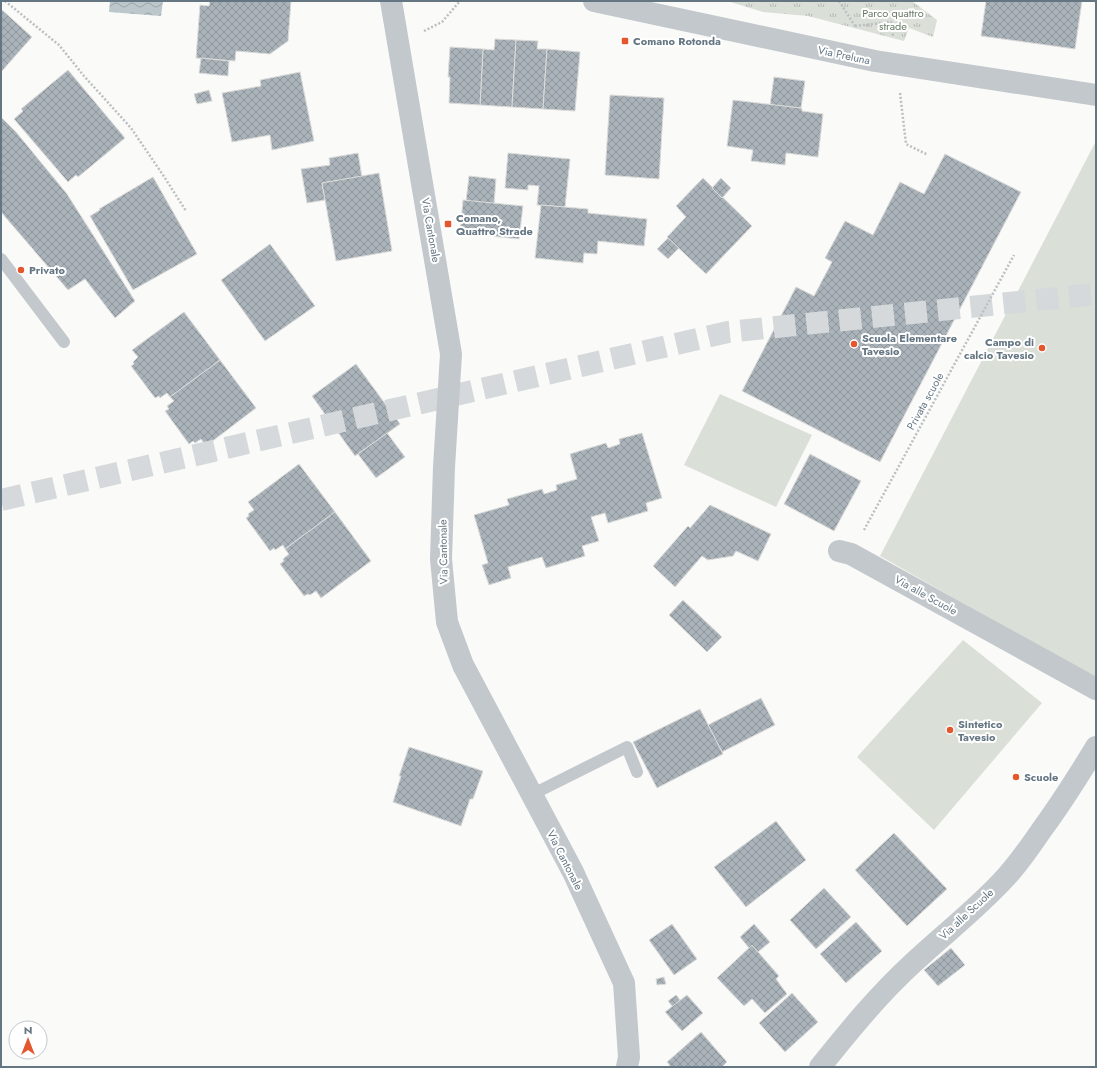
<svg xmlns="http://www.w3.org/2000/svg" width="1097" height="1068" font-family="Jost,sans-serif">
<style>
.park{fill:url(#park-tufts)}
.pitch{fill:#dadfd7}
.water{fill:url(#water-waves)}
.building{fill:url(#building-cross-hatch);stroke:#dcdcda}
.lines{fill:none;stroke-linecap:round;stroke-linejoin:round}
.trunk-tunnel{stroke:#d5d9db;stroke-width:22;stroke-dasharray:22 11;stroke-linecap:butt}
.path{stroke:#bbbfc2;stroke-width:2.5;stroke-dasharray:2 2;stroke-linecap:butt}
.service{stroke:#c3c8cc;stroke-width:12}
.minor{stroke:#c3c8cc;stroke-width:22}
.tertiary{stroke:#c3c8cc;stroke-width:22}
.poi-dot{fill:#e4572e;stroke:#fff;stroke-width:1.5}
.labels{text-anchor:middle;dominant-baseline:central;stroke-width:4;stroke-linejoin:round;paint-order:stroke}
.park-label{font-size:11px;fill:#687a64;stroke:#fff}
.poi-label{font-size:11px;font-weight:bold;fill:#657683;stroke:#fff;text-anchor:start}
.street-label{font-size:11px;fill:#657683;stroke:#fff}
</style>
<defs>
<pattern id="park-tufts" width="24" height="20" patternUnits="userSpaceOnUse"><rect width="24" height="20" fill="#dadfd7"/><path d="M3 7l-1-3M5 7V3M7 7l1-3M15 17l-1-3M17 17v-4M19 17l1-3" fill="none" stroke="#b4b9b4"/></pattern>
<pattern id="water-waves" width="16" height="10" patternUnits="userSpaceOnUse"><rect width="16" height="10" fill="#bbc7cb"/><path d="M0 5q4-4 8 0t8 0" fill="none" stroke="#9ca6aa"/></pattern>
<pattern id="building-cross-hatch" width="8" height="8" patternUnits="userSpaceOnUse"><rect width="8" height="8" fill="#aab3b9"/><path d="M0 0l8 8M0 8l8-8" fill="none" stroke="#8e969c"/></pattern>
</defs>
<rect width="100%" height="100%" fill="#fafaf8"/>
<polygon class="park" points="727,1 912,1 937,20 933,37 909,28 904,41 808,16 763,12"/>
<g class="pitch">
<polygon points="1096,141 1096,679 880,556"/>
<polygon points="720,394 812,435 776,507 684,465"/>
<polygon points="963,640 1042,703 934,830 857,757"/>
</g>
<polygon class="water" points="110,1 163,1 161,16 109,12"/>
<g class="building">
<polygon points="210,1 291,1 288,41 270,54 236,51 235,61 196,58 200,5 209,6"/>
<polygon points="986,1 1082,1 1075,49 981,36"/>
<polygon points="1,9 32,37 1,72"/>
<polygon points="495,39 516,40 512,107 480,105 483,49 494,50"/>
<polygon points="516,40 538,41 537,49 547,49 543,109 512,107"/>
<polygon points="450,47 483,49 480,105 449,103 450,77 448,77"/>
<polygon points="547,49 580,52 575,111 543,109"/>
<polygon points="201,58 229,61 228,76 199,73"/>
<polygon points="68,70 125,138 78,177 76,175 68,182 14,119 23,111 21,109"/>
<polygon points="300,72 314,141 272,150 270,135 232,142 222,93 261,86 260,80"/>
<polygon points="774,77 805,81 801,108 770,105"/>
<polygon points="209,90 212,101 197,104 194,94"/>
<polygon points="610,95 664,98 659,179 605,175"/>
<polygon points="733,100 801,108 802,109 802,111 823,114 818,157 786,153 785,165 751,161 753,150 727,146"/>
<polygon points="1,117 16,132 67,194 135,301 115,318 85,279 68,290 1,212"/>
<polygon points="358,153 362,177 322,183 325,200 307,203 301,169 330,165 329,158"/>
<polygon points="508,153 570,159 565,207 537,205 539,186 528,185 528,190 505,188"/>
<polygon points="945,154 1021,192 880,462 742,391 796,287 814,296 832,262 825,258 845,221 873,235 900,182 924,194"/>
<polygon points="379,173 392,251 336,261 322,183"/>
<polygon points="469,176 496,179 494,204 466,201"/>
<polygon points="153,177 197,254 133,290 90,216 100,210 99,209"/>
<polygon points="703,178 752,226 706,274 667,237 686,217 676,206"/>
<polygon points="721,178 731,188 722,198 712,188"/>
<polygon points="463,200 523,206 519,239 460,233"/>
<polygon points="541,205 588,209 588,213 647,219 644,246 598,241 597,254 584,253 583,263 535,258"/>
<polygon points="668,238 679,248 668,259 657,249"/>
<polygon points="270,244 315,306 265,341 221,280"/>
<polygon points="184,312 220,360 170,397 167,393 160,398 159,396 155,398 131,366 134,364 133,362 138,357 132,350"/>
<polygon points="220,360 256,408 206,446 201,439 195,443 193,441 189,444 165,411 169,409 167,406 174,401 170,397"/>
<polygon points="356,364 400,424 355,456 312,396"/>
<polygon points="387,433 405,457 376,478 358,454"/>
<polygon points="642,433 662,498 646,503 648,511 608,523 605,513 591,517 599,541 582,546 585,556 546,568 542,557 508,567 511,578 489,585 482,565 488,563 474,515 509,505 507,499 542,489 544,494 557,490 556,485 577,479 570,454 606,443 608,448 620,444 619,439"/>
<polygon points="810,454 861,481 834,531 784,504"/>
<polygon points="299,464 335,512 285,549 283,545 275,550 274,548 270,551 246,518 249,516 248,514 254,510 248,502"/>
<polygon points="710,505 771,534 758,561 736,551 733,556 708,560 702,556 675,587 653,566 688,526 690,528"/>
<polygon points="335,512 371,561 321,598 316,591 310,595 308,594 304,596 280,564 284,561 283,559 289,554 285,549"/>
<polygon points="683,600 722,637 707,652 669,615"/>
<polygon points="761,698 775,725 722,752 708,725"/>
<polygon points="700,709 723,754 657,788 633,742"/>
<polygon points="409,747 483,771 473,799 470,799 461,826 393,802 401,776 399,776"/>
<polygon points="776,821 806,860 746,907 714,867"/>
<polygon points="894,833 947,889 907,926 855,870"/>
<polygon points="824,888 851,917 816,949 790,920"/>
<polygon points="856,922 882,951 846,983 820,954"/>
<polygon points="672,924 697,959 674,975 649,940"/>
<polygon points="754,924 770,942 758,952 752,945 749,948 740,937"/>
<polygon points="752,945 779,976 776,979 787,994 765,1013 752,999 744,1006 717,978"/>
<polygon points="951,948 965,965 938,986 924,970"/>
<polygon points="664,977 666,984 657,985 656,979"/>
<polygon points="792,993 818,1022 785,1052 759,1023"/>
<polygon points="676,995 680,1000 673,1007 668,1001"/>
<polygon points="687,995 703,1013 682,1031 665,1012"/>
<polygon points="701,1032 727,1062 722,1067 671,1067 667,1062"/>
</g>
<g class="lines">
<polyline class="trunk-tunnel" points="1,500 728,332 1096,294"/>
<g class="path">
<polyline points="5,1 59,45 84,76 131,128 163,175 186,211"/>
<polyline points="839,1 855,26"/>
<polyline points="855,26 891,22 893,36"/>
<polyline points="424,31 442,22 460,1"/>
<polyline points="900,93 906,144 928,155"/>
<polyline points="864,530 1014,255"/>
</g>
<g class="service">
<polyline points="1,259 64,342"/>
<polyline points="531,795 627,747 637,772"/>
</g>
<g class="minor">
<polyline points="391,1 451,354 444,467 441,559 447,622 463,665 573,872 624,983 629,1057 627,1067"/>
<polyline points="839,551 851,554 1096,689"/>
<path d="M820 1067C849 1031 878 995 913 963 944 934 978 908 1006 877 1020 862 1031 845 1043 828 1062 802 1079 775 1096 747"/>
</g>
<polyline class="tertiary" points="594,1 875,61 1096,95"/>
</g>
<g class="poi-dot">
<rect x="621" y="37" width="8" height="8" rx="2"/>
<rect x="444" y="220" width="8" height="8" rx="2"/>
<circle cx="21" cy="270" r="4"/>
<circle cx="854" cy="344" r="4"/>
<circle cx="1042" cy="348" r="4"/>
<circle cx="950" cy="730" r="4"/>
<circle cx="1016" cy="777" r="4"/>
</g>
<g class="labels">
<g class="park-label">
<text x="893" y="13">Parco quattro<tspan x="893" dy="13">strade</tspan></text>
</g>
<g class="poi-label">
<text x="633" y="41">Comano Rotonda</text>
<text x="456" y="218">Comano,<tspan x="456" dy="13">Quattro Strade</tspan></text>
<text x="29" y="270">Privato</text>
<text x="862" y="338">Scuola Elementare<tspan x="862" dy="13">Tavesio</tspan></text>
<text x="1034" y="342" text-anchor="end">Campo di<tspan x="1034" dy="13">calcio Tavesio</tspan></text>
<text x="958" y="724">Sintetico<tspan x="958" dy="13">Tavesio</tspan></text>
<text x="1024" y="777">Scuole</text>
</g>
<g class="street-label">
<text transform="translate(844 55) rotate(12)">Via Preluna</text>
<text transform="translate(431 230) rotate(80)">Via Cantonale</text>
<text transform="translate(925 401) rotate(-61)">Privata scuole</text>
<text transform="translate(443 552) rotate(-91)">Via Cantonale</text>
<text transform="translate(926 595) rotate(29)">Via alle Scuole</text>
<text transform="translate(565 860) rotate(63)">Via Cantonale</text>
<text transform="translate(966 914) rotate(-43)">Via alle Scuole</text>
</g>
</g>
<rect width="1097" height="1068" fill="none" stroke="#657683" stroke-width="4"/>
<g transform="translate(28 1040)"><circle r="19" fill="#ffffff" stroke="#c1c8cd"/>
<path d="M0-3L7 15L0 10L-7 15Z" fill="#e4572e"/>
<text y="-6" font-size="11" font-weight="bold" text-anchor="middle" fill="#657683">N</text>
</g>
</svg>
